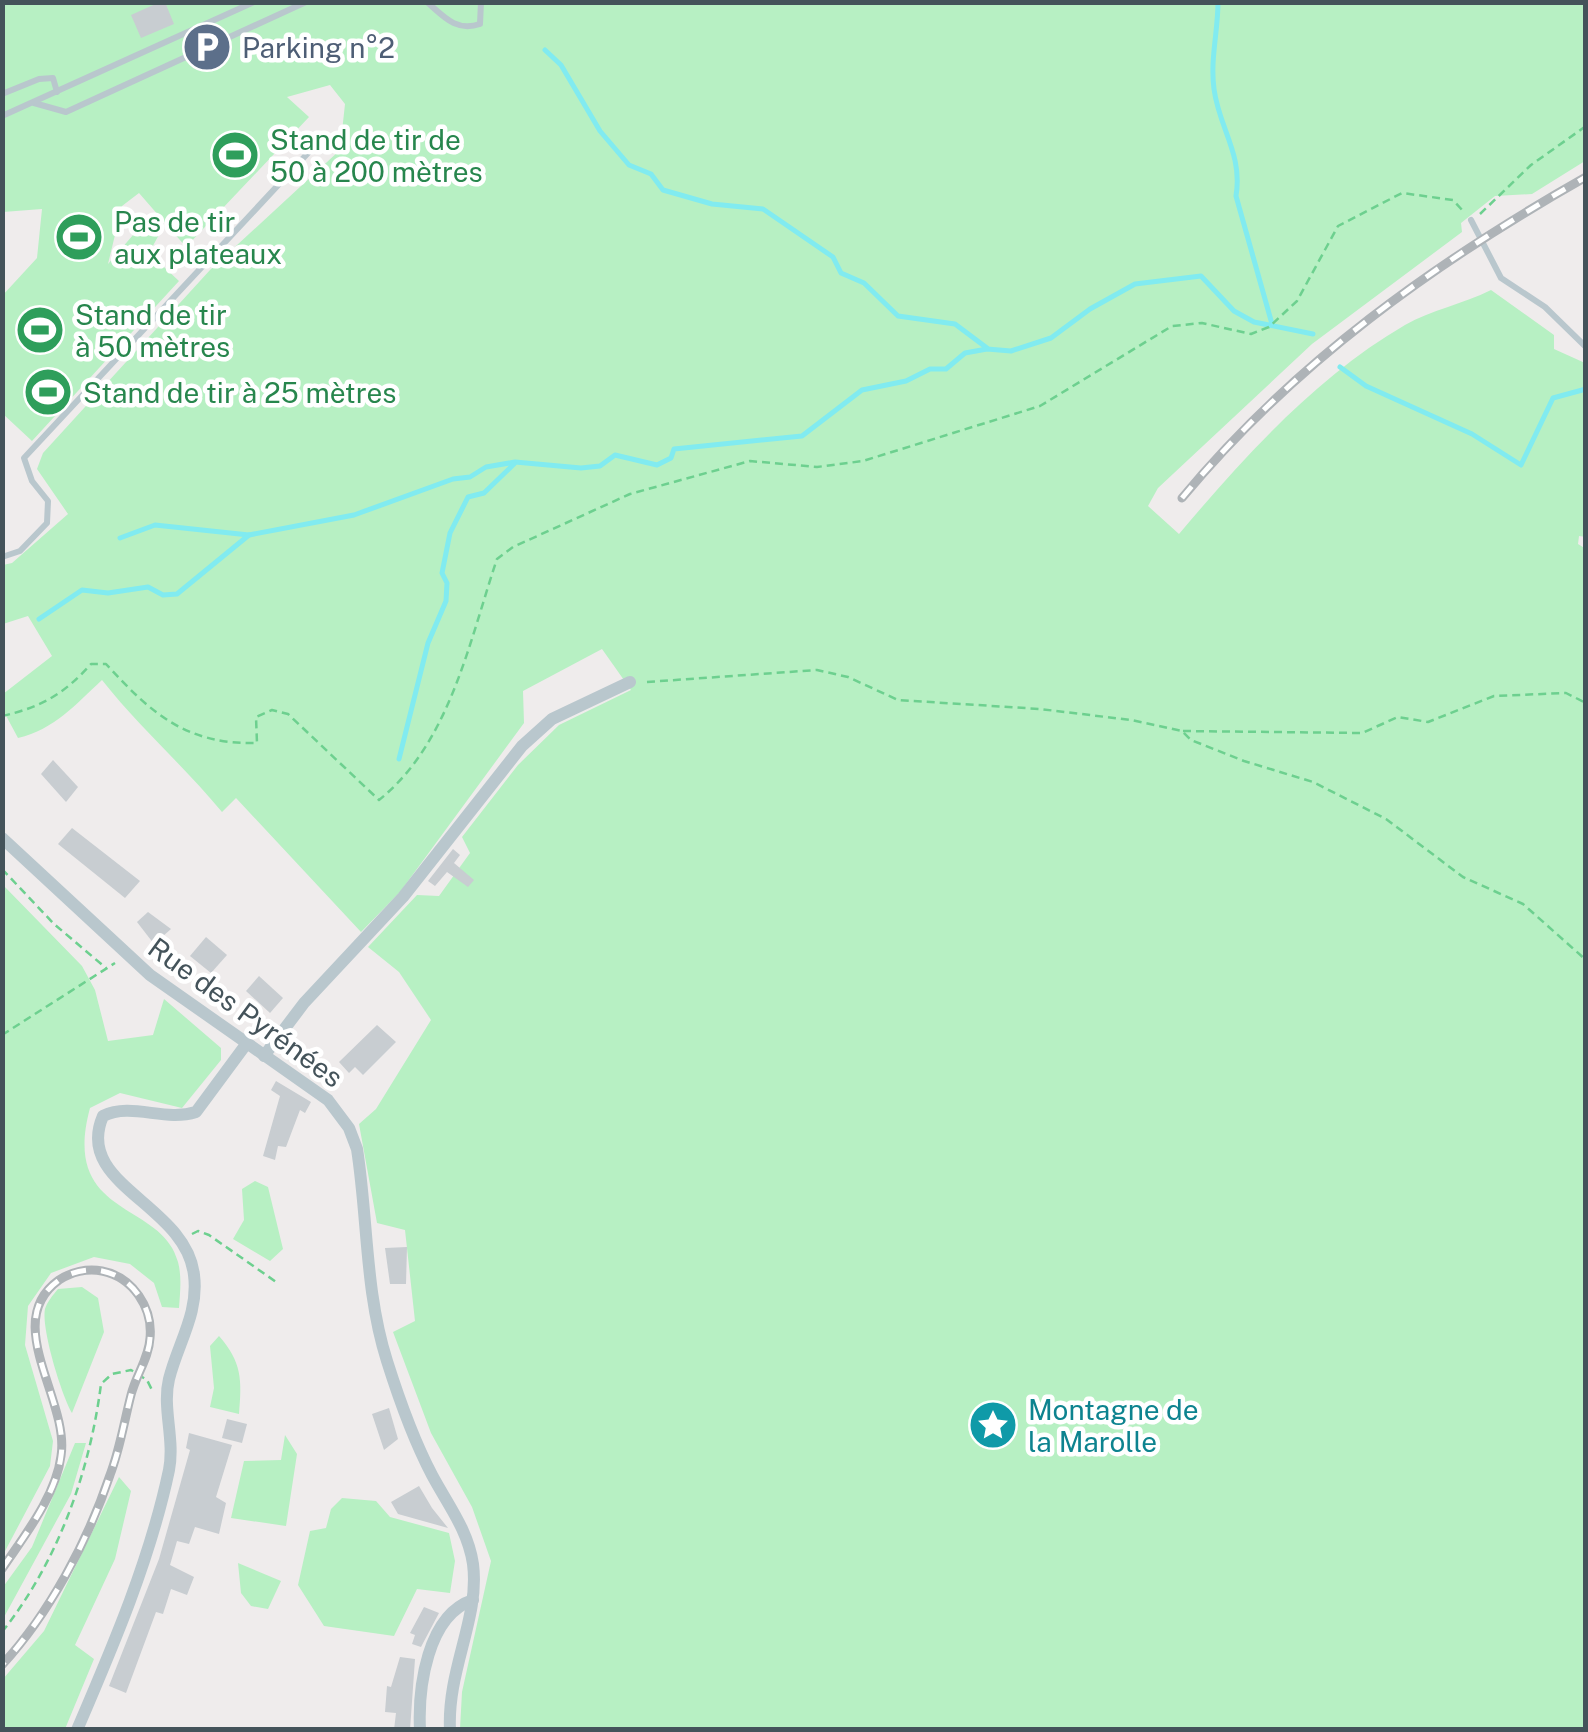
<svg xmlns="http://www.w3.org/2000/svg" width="1588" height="1732" font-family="'Public Sans',sans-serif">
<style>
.green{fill:#b7f0c3}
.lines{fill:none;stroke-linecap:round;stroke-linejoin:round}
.stream{stroke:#81ebf0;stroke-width:5}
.building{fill:#c8cdd1}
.path{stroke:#6dd08f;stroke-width:2.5;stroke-dasharray:8 5;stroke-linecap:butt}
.lane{stroke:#b9c7cd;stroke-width:6}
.street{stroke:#b9c7cd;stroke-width:12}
.rail-casing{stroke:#aeb3b7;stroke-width:9}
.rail{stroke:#fff;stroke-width:5;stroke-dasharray:15;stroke-linecap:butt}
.labels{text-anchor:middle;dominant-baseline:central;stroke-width:9;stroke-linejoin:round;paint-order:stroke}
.service-label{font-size:28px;fill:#4e5e75;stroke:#fff;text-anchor:start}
.leisure-label{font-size:28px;fill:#27864d;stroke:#fff;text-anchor:start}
.street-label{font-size:28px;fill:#44535a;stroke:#fff}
.culture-label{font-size:28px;fill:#0d838f;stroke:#fff;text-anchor:start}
</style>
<rect width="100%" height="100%" fill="#efecec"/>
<g class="green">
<path d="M3 3H1585V161L1532 194 1495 196 1461 223 1462 232 1312 344 1158 488 1148 506 1179 534C1244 457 1317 376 1405 325 1431 310 1463 304 1491 290L1554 335V349L1585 363 1586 537 1579 536 1578 544 1586 549 1585 1729H460L462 1692 491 1561 472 1507 431 1433 393 1332 415 1321 405 1230 377 1223 359 1124 376 1109 431 1020 399 972 368 947 417 895 439 896 470 853 462 837 518 765 559 725 631 690 602 649 523 691 524 723 400 892 361 932 236 798 222 812C184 766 139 727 102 680 75 705 55 729 18 738L3 710V694L52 656 28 616 3 624V565L12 563 68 514 37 469 43 453 210 270 340 150 345 104 330 85 287 97 309 117 186 247 139 193 122 206 108 264 146 220 161 231 149 253 179 281 32 441 3 414 2 296 37 258 42 209 3 212Z"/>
<path d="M3 885 82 966 95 990 108 1041 153 1035 164 999 221 1048V1060L182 1108 120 1093 90 1108C60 1219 162 1200 178 1262 182 1277 180 1293 179 1308L162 1307 154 1283 130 1264 94 1257 51 1273 28 1306 25 1345 53 1441 50 1466 3 1555Z"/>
<polygon points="255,1181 268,1187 283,1249 270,1261 233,1239 244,1220 242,1189"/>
<path d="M82 1287 98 1298 104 1332 72 1413C62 1396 41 1329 45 1309 47 1302 53 1295 58 1289Z"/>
<path d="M219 1336C242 1362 242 1380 239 1414L210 1407 214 1388 210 1346Z"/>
<polygon points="285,1435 297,1454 286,1526 231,1518 244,1461 281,1460"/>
<polygon points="75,1443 86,1443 71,1494 3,1619 3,1587 32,1547"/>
<polygon points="119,1477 131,1491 115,1559 75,1645 94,1659 65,1729 3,1729 3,1679 44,1631"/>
<polygon points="342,1498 376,1501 390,1517 449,1533 455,1561 450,1593 417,1589 394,1636 324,1626 298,1585 310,1531 326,1528 331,1509"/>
<polygon points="238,1563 281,1581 268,1609 251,1606 241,1593"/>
</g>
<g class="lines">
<g class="stream">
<path d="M1218 2C1218 32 1210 59 1214 89 1219 128 1243 154 1236 196L1272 324"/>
<polyline points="545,50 561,65 600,131 629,165 651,174 663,190 712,204 763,209 833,257 841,273 864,283 898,316 955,324 987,348"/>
<polyline points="1340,367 1366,386 1472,434 1521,465 1553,398 1586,389"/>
<polyline points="120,538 155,525 249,535 354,515 453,479 470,477 486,467 515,462 581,468 600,466 615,455 657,465 671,458 674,449 802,436 862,390 906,381 930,369 946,369 965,353 987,349 1011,351 1051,338 1090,309 1135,284 1201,276 1234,311 1254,322 1313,334"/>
<polyline points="39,619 82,590 108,593 148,587 163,595 177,594 249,535"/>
<polyline points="399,759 428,643 446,601 447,583 442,573 450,533 468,497 484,493 514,464"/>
</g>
</g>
<g class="building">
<polygon points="160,2 165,2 174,24 141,38 131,15"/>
<polygon points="53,760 78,787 66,802 41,774"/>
<polygon points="72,828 140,881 125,898 58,844"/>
<polygon points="453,849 460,855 454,863 474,880 468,887 447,872 435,886 428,881"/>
<polygon points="148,912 171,929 154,944 137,922"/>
<polygon points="206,937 227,955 211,973 190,956"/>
<polygon points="259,976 283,998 270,1013 246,991"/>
<polygon points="377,1025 396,1042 363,1075 355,1067 349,1073 339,1062"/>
<polygon points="276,1081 311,1102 305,1113 300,1110 286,1147 278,1146 275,1160 263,1156 280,1096 271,1090"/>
<polygon points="407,1247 406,1284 390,1284 385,1248"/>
<polygon points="389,1408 398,1439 384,1450 372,1414"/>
<polygon points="227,1419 247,1424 242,1443 222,1438"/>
<polygon points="189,1433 232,1445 216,1497 226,1503 219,1534 195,1527 189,1544 177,1541 170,1565 194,1577 187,1595 171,1589 163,1614 156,1612 126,1693 109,1686 159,1559 190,1450 186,1448"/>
<polygon points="419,1486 432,1508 448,1528 398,1514 391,1502"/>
<polygon points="424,1607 439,1613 421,1647 412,1644 415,1635 410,1633"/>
<polygon points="400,1657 415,1659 410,1730 394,1730 396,1713 385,1712 387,1686 391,1687"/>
</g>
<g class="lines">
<g class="path">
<polyline points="1480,214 1531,165 1586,126"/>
<polyline points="647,682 817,670 848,677 898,700 1040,709 1131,720 1182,731 1191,740 1244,761 1313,782 1386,819 1463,877 1523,904 1586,960"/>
<path d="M2 716C42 707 64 694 91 664H106C151 713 186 745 257 743L256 717 272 710 288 714 379 800C450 743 469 642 497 559L513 547 630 494 750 461 817 467 863 461 1040 406 1172 326 1202 323 1251 334 1269 327 1297 301 1338 226 1402 193 1453 200 1463 211"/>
<polyline points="1183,731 1362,733 1398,717 1428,722 1494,696 1566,693 1586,703"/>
<polyline points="2,869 54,924 106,968"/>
<polyline points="2,1035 115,963"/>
<polyline points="192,1234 198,1231 209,1235 279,1284"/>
<path d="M2 1632C58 1562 90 1471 101 1384L112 1374 131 1370 147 1380 152 1390"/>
</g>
<g class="lane">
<path d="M427 2C444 17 456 32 480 24L481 2"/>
<polyline points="2,94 39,79 53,78 57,92"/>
<polyline points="34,103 66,112 306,2"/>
<polyline points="2,116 254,2"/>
<polyline points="1471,220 1501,278 1545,307 1586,347"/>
<polyline points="2,557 20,551 47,523 48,501 32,481 24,458 322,138"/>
</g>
<g class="street">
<path d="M2 838 150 975 328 1100 349 1128 357 1149C368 1220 365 1292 387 1361 399 1399 413 1439 432 1475 448 1505 468 1530 473 1564 480 1618 447 1669 450 1730"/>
<polyline points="264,1056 304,1003 403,897 522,746 552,719 630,682"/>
<path d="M77 1730C113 1646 150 1560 169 1470 175 1439 162 1408 169 1379 178 1343 199 1313 194 1275 186 1204 73 1185 103 1116 132 1102 164 1122 196 1112L247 1043"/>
<path d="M420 1730C418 1688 427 1615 473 1600"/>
</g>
<g class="rail-casing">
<g id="rail">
<path d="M1182 498C1294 363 1434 263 1586 177"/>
<path d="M2 1569C24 1536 56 1496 61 1456 70 1400 0 1322 59 1280 71 1272 87 1268 102 1271 133 1277 153 1308 150 1338 149 1358 136 1375 131 1395 124 1422 120 1449 110 1475 88 1541 49 1614 2 1665"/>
</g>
</g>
<use href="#rail" class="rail"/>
</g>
<defs>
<g id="parking-disc" transform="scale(2.5)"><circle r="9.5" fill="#5c6f8a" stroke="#fff"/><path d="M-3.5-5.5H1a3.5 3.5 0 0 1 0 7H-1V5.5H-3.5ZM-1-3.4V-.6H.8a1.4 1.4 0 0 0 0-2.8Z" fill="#fff"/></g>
<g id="stadium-disc" transform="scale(2.5)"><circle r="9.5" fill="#2e9e5b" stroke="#fff"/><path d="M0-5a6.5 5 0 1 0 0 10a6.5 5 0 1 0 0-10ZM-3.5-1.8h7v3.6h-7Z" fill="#fff"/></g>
<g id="sight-disc" transform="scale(2.5)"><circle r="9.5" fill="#0f9aa8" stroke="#fff"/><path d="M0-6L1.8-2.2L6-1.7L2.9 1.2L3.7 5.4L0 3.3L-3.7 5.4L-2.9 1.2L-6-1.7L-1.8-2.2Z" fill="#fff"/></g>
</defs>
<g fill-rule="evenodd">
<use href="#parking-disc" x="207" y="47"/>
<use href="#stadium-disc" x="235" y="155"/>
<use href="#stadium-disc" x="79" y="237"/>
<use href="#stadium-disc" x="40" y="330"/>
<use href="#stadium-disc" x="48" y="392"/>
<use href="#sight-disc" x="993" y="1425"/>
</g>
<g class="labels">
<g class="service-label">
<text x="242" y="47">Parking n°2</text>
</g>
<g class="leisure-label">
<text x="270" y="139">Stand de tir de<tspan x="270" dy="32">50 à 200 mètres</tspan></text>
<text x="114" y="221">Pas de tir<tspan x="114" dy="32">aux plateaux</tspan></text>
<text x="75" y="314">Stand de tir<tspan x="75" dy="32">à 50 mètres</tspan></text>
<text x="83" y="392">Stand de tir à 25 mètres</text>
</g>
<g class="street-label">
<text transform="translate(246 1012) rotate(36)">Rue des Pyrénées</text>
</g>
<g class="culture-label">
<text x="1028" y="1409">Montagne de<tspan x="1028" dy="32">la Marolle</tspan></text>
</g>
</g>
<rect width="1588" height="1732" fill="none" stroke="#44535a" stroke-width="10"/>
</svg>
